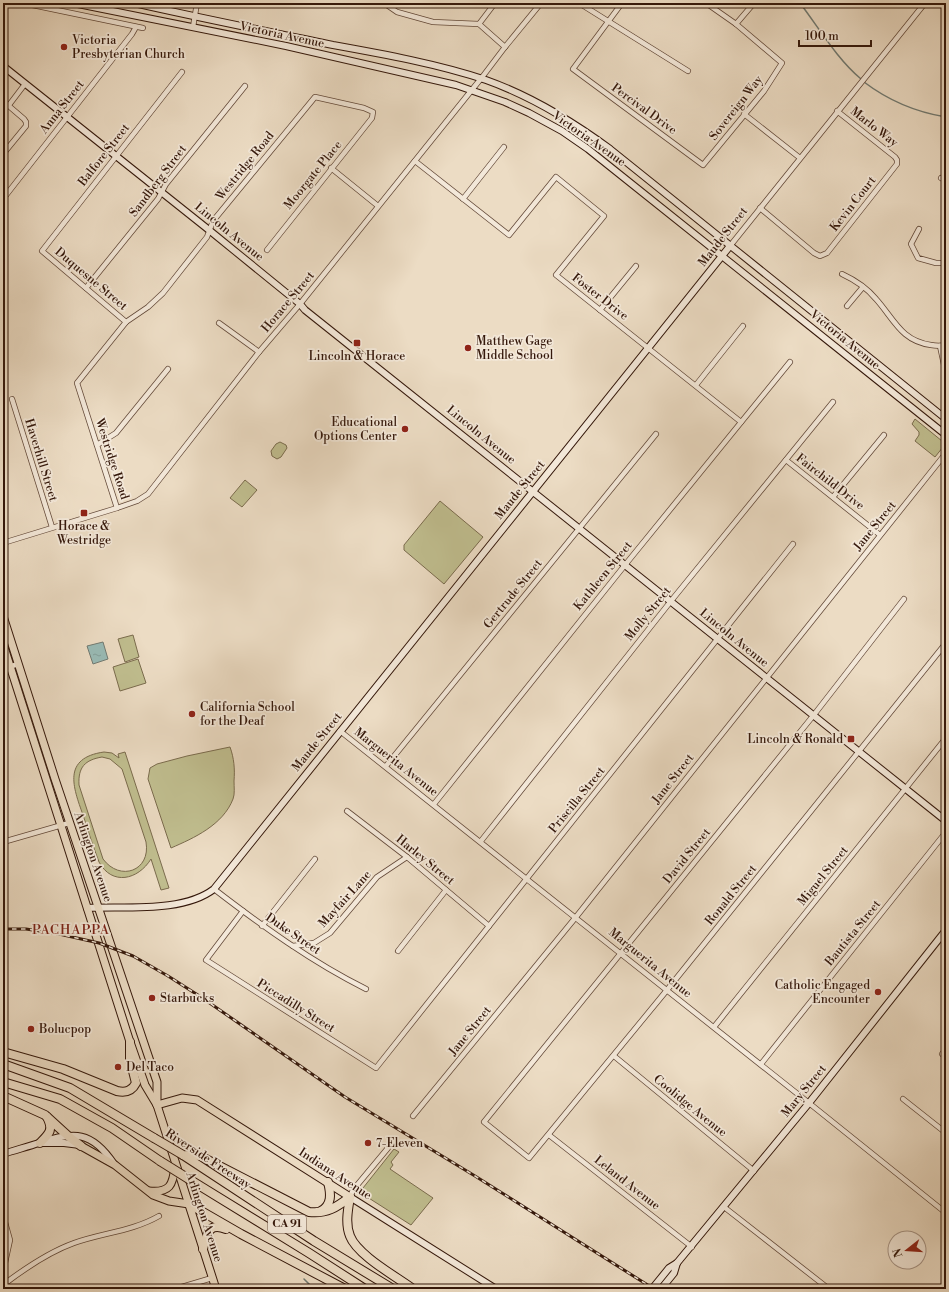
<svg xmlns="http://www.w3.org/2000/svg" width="949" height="1292" font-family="'Libre Bodoni',serif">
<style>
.green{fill:#c0be8f;stroke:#7a6b4d;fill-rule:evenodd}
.water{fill:url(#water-ripples);stroke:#717a72}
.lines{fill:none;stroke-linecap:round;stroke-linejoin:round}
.stream{stroke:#717a72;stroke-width:1.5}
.street-casing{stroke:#634939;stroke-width:6}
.secondary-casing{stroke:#35180b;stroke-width:8}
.primary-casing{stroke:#35180b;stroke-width:9}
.highway-casing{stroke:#35180b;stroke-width:10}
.street{stroke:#f3e8d9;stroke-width:4.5}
.secondary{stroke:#f3e8d9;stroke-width:6}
.primary{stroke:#ecdcc4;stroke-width:7}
.highway{stroke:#ecdcc4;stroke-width:8}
.rail-casing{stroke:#35180b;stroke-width:3}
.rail{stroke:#f3e8d9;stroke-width:1.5;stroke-dasharray:4.5;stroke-linecap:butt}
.highway-bridge-casing{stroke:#35180b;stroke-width:10;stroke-linecap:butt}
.highway-bridge{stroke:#ecdcc4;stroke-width:8}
.poi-dot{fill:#8f2418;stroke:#f3e8d9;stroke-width:1.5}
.labels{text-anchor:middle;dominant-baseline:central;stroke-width:3.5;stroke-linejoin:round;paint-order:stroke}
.shield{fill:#f3e8d9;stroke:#6e5649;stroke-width:1}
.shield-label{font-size:11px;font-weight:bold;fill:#35180b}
.street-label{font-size:12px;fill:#35180b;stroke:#f3e8d9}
.poi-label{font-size:12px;fill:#35180b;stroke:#f3e8d9;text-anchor:start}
.neighbourhood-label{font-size:13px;letter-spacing:1px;fill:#7a1f14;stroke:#f3e8d9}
</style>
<defs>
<pattern id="water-ripples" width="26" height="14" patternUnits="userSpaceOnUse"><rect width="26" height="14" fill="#99bbb6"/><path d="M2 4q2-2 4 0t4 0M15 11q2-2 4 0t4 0" fill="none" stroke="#84a09b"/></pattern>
</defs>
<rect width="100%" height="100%" fill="#ecdcc4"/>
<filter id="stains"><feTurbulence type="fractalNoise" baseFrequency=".005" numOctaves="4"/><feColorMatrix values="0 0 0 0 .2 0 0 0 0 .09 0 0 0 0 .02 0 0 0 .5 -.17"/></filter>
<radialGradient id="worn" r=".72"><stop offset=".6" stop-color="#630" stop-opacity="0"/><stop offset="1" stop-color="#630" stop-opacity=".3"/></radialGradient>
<g class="green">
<polygon points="915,419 942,441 943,447 935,457 915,441 919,435 919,432 912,424"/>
<polygon points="280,442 286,445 287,448 281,457 277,459 272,456 271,451 276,444"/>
<polygon points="245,480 257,490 242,507 230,498"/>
<polygon points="440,501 483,537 444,584 404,550 404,545"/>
<polygon points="133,635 139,657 125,662 118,639"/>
<polygon points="138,659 146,683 120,691 113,667"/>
<path d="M230 747C234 758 235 769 234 781 234 787 235 794 233 799 223 825 194 838 171 848L148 779 150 768 157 764 187 756Z"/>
<path d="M104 752 112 753 119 758 118 754 125 752 169 888 161 890 151 859C138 880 112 886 99 862 93 846 88 831 83 815 73 787 62 758 104 752ZM102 757 110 759 122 769 146 842C151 871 120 882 103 859L79 785C78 767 85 760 102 757Z"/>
<polygon points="394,1149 399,1152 391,1162 393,1165 390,1169 433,1198 411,1225 364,1195 363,1188"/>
</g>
<polygon class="water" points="103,642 108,659 93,664 87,646"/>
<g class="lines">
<g class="stream">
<path d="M800 3C819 28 837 59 861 79"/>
<path d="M864 82C889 101 915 112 946 117"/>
<polyline points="304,1279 314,1289"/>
</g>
<g class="street-casing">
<g id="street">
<polyline points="23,3 143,28"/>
<polyline points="384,3 397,12 433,22 479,24 495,3"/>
<polyline points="579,3 688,71"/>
<polyline points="622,3 573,69 703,165 764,91 782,63 736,24 706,3"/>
<polyline points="479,24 505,47"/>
<polyline points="736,24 754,3"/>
<polyline points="193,27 197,3"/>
<polyline points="3,101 24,119 26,122 26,126 3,154"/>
<polyline points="9,105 25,84"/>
<polyline points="744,114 800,158"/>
<polyline points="415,161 509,235 556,177 604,216 556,275 741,422"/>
<polyline points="331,168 378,206"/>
<polyline points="941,178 946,181"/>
<polyline points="3,199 132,34 136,27"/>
<polyline points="463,199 504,147"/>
<polyline points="760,208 814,253 820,256 827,253 897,164 897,160 895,157 837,111"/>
<polyline points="919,229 911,244 918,258 936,263 946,263"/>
<polyline points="730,246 925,3"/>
<path d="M842 274C855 280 867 288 876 299 894 319 901 341 931 345 936 346 941 346 946 345"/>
<polyline points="86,288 158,199 166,184 245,86"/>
<polyline points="847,306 863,287"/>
<polyline points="600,310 636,266"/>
<polyline points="126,322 42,251 182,72"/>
<polyline points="219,323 259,352"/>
<polyline points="940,346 946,374"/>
<polyline points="696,385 743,326"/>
<polyline points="12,399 52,527"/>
<polyline points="97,445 116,433 168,369"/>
<polyline points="786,460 880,535"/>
<polyline points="833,497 884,435"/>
<polyline points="117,508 77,383 126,322 148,307 163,293 207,237 213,221 315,97 364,108 373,112 372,118 267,250"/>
<polyline points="3,543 117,508 137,501 148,494 259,352 300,304 483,76 505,47 541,3"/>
<polyline points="904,599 813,716 484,1122 529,1158 667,990 946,643"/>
<polyline points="3,669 18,664"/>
<polyline points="340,731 809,1103 946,1213"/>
<polyline points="386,766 656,434"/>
<polyline points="434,804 625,565 790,362"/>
<polyline points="347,811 407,857 489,926"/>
<polyline points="481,841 671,601 833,402"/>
<polyline points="3,842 69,823"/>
<path d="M214 889C262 926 312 962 366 989"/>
<polyline points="243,911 206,960 376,1068 793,544"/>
<polyline points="262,926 315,859"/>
<polyline points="293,946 314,943 330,933 377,877 407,857"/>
<polyline points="398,951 446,890"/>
<polyline points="714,1027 946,738"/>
<polyline points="946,1049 942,1054 946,1058"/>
<polyline points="614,1056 754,1171"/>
<polyline points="761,1064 946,832"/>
<polyline points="903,1099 946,1133"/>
<polyline points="413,1116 576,917 946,453"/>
<polyline points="549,1135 692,1247"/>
<polyline points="350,1197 353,1190 388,1148"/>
<polyline points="724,1207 829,1289"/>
<polyline points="3,1215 10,1240 3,1272"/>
<path d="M3 1285C24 1269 49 1252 74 1243 102 1233 133 1231 159 1216"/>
<polyline points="175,1289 212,1278"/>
</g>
</g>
<g class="secondary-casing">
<g id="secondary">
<polyline points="73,3 286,46 456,85 505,102 529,113 562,131 588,149 946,435"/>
<path d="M134 3C200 18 266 31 333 45 383 54 438 64 486 80 531 96 572 121 610 149L946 419"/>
<polyline points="3,66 209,230 300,304 305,310 946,821"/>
<path d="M87 908C125 906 183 913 214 889L730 246"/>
<polyline points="43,1143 64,1143 80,1145"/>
<path d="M3 1154C15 1150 27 1147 39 1143 74 1131 92 1131 114 1164"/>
<polyline points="350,1197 496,1289"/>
<polyline points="652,1289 669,1268 677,1263"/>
<polyline points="661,1289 674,1273 677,1263 809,1103 946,930"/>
</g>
</g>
<g class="primary-casing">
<g id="primary">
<polyline points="3,616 55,779 157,1082 157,1105"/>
<polyline points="3,644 130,1042 145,1085 157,1105 216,1289"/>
<polyline points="157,1105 182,1098 197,1100 350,1197"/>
<polyline points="81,1146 115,1165 153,1195 169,1201 189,1204"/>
<path d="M149 1191C170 1193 173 1185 175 1166"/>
</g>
</g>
<g class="highway-casing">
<g id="highway">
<path d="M3 1052 63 1069 117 1091C126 1093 132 1091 136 1083L130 1059V1042"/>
<polyline points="3,1064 70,1088 154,1138"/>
<polyline points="3,1082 60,1099 112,1128 160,1161"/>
<polyline points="3,1096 45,1115 68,1136 81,1146"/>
<path d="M40 1143C49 1134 54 1130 47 1117"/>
<polyline points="183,1155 314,1241 393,1289"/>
<path d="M183 1155 200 1156 309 1212C327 1214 337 1207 350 1197"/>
<polyline points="192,1181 309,1253 365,1289"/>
<path d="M350 1197C348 1209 345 1224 350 1236 357 1255 397 1277 413 1289"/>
<polyline points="189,1204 241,1234 345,1289"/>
<path d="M321 1211C332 1205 331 1194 328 1182"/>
<path d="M203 1249C207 1234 208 1222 226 1229"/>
</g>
</g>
<use href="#street" class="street"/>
<use href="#secondary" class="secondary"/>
<use href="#primary" class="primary"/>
<use href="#highway" class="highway"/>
<g class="rail-casing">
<polyline id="rail" points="3,929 26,929 59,934 99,943 133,956 168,976 201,997 345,1097 475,1176 654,1289"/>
</g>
<use href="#rail" class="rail"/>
<g class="highway-bridge-casing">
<g id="highway-bridge">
<polyline points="154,1138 183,1155"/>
<polyline points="160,1161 192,1181"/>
</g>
</g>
<use href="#highway-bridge" class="highway-bridge"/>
</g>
<g class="poi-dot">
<circle cx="64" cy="47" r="4"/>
<rect x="353" y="339" width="8" height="8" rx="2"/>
<circle cx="468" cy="348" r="4"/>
<circle cx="405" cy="429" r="4"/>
<rect x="80" y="509" width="8" height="8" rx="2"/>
<circle cx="192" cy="714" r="4"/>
<rect x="847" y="735" width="8" height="8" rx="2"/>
<circle cx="878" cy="992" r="4"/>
<circle cx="152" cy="998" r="4"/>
<circle cx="31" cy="1029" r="4"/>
<circle cx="118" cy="1067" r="4"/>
<circle cx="368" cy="1143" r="4"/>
</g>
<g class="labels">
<rect class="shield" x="268" y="1215" width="38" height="18" rx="3"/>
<g class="shield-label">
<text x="287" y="1224">CA 91</text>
</g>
<g class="street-label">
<text transform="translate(282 35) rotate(12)">Victoria Avenue</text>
<text transform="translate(62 107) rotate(-52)">Anna Street</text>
<text transform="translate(736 108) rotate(-52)">Sovereign Way</text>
<text transform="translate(644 109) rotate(36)">Percival Drive</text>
<text transform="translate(874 127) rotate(38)">Marlo Way</text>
<text transform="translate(589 139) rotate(35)">Victoria Avenue</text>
<text transform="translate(104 155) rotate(-52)">Balfore Street</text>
<text transform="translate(245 166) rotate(-51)">Westridge Road</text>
<text transform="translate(313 175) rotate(-51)">Moorgate Place</text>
<text transform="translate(158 181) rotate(-53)">Sandberg Street</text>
<text transform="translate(853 204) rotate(-52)">Kevin Court</text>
<text transform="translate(229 232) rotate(39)">Lincoln Avenue</text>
<text transform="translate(723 237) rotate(-52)">Maude Street</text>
<text transform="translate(91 279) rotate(40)">Duquesne Street</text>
<text transform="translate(600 297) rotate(38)">Foster Drive</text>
<text transform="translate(288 302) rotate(-50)">Horace Street</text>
<text transform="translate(845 340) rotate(39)">Victoria Avenue</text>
<text transform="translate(481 435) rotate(39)">Lincoln Avenue</text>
<text transform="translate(112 459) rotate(72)">Westridge Road</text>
<text transform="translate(41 460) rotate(73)">Haverhill Street</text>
<text transform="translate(830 482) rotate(38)">Fairchild Drive</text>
<text transform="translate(520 490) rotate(-51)">Maude Street</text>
<text transform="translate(875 526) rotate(-51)">Jane Street</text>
<text transform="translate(603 576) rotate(-51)">Kathleen Street</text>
<text transform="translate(513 594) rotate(-51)">Gertrude Street</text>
<text transform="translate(648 614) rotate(-51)">Molly Street</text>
<text transform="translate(734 638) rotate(39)">Lincoln Avenue</text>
<text transform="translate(317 742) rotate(-51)">Maude Street</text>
<text transform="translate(396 762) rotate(38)">Marguerita Avenue</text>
<text transform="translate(673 779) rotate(-52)">Jane Street</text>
<text transform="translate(577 800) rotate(-51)">Priscilla Street</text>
<text transform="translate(687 856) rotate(-51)">David Street</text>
<text transform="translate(93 857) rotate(71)">Arlington Avenue</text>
<text transform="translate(425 860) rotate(39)">Harley Street</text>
<text transform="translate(823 876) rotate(-51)">Miguel Street</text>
<text transform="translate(731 895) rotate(-51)">Ronald Street</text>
<text transform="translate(345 899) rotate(-48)">Mayfair Lane</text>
<text transform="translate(853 933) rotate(-51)">Bautista Street</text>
<text transform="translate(293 934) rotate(34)">Duke Street</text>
<text transform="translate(650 963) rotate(39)">Marguerita Avenue</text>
<text transform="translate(296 1006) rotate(32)">Piccadilly Street</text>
<text transform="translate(470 1031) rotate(-51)">Jane Street</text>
<text transform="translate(804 1091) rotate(-51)">Mary Street</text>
<text transform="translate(690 1106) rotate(39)">Coolidge Avenue</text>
<text transform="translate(208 1159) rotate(33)">Riverside Freeway</text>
<text transform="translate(335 1174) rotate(33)">Indiana Avenue</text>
<text transform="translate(627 1183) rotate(38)">Leland Avenue</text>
<text transform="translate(204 1217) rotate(72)">Arlington Avenue</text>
</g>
<g class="poi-label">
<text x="72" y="40">Victoria<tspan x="72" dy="14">Presbyterian Church</tspan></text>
<text x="476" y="341">Matthew Gage<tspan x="476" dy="14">Middle School</tspan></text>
<text x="357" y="356" text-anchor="middle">Lincoln &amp; Horace</text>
<text x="397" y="422" text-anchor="end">Educational<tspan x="397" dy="14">Options Center</tspan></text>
<text x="84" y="526" text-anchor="middle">Horace &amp;<tspan x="84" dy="14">Westridge</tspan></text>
<text x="200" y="707">California School<tspan x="200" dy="14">for the Deaf</tspan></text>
<text x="843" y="739" text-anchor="end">Lincoln &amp; Ronald</text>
<text x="870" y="985" text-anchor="end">Catholic Engaged<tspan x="870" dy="14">Encounter</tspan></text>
<text x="160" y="998">Starbucks</text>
<text x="39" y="1029">Bolucpop</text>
<text x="126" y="1067">Del Taco</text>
<text x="376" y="1143">7-Eleven</text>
</g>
<g class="neighbourhood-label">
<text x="71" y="930">PACHAPPA</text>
</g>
</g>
<rect width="949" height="1292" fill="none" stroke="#ecdcc4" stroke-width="16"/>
<rect x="4" y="4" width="941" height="1284" fill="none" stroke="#35180b" stroke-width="2"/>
<rect x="8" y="8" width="933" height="1276" fill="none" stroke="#35180b"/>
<g transform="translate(907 1250) rotate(253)"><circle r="19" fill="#f3e8d9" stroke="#a79587"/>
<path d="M0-3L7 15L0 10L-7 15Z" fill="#8f2418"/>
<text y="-6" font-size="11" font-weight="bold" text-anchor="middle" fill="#35180b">N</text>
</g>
<path d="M799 40v6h72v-6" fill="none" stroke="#35180b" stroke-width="2"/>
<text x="805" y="40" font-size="12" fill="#35180b" stroke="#f3e8d9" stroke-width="3" paint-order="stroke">100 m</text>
<rect width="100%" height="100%" filter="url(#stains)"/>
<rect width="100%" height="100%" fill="url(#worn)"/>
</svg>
